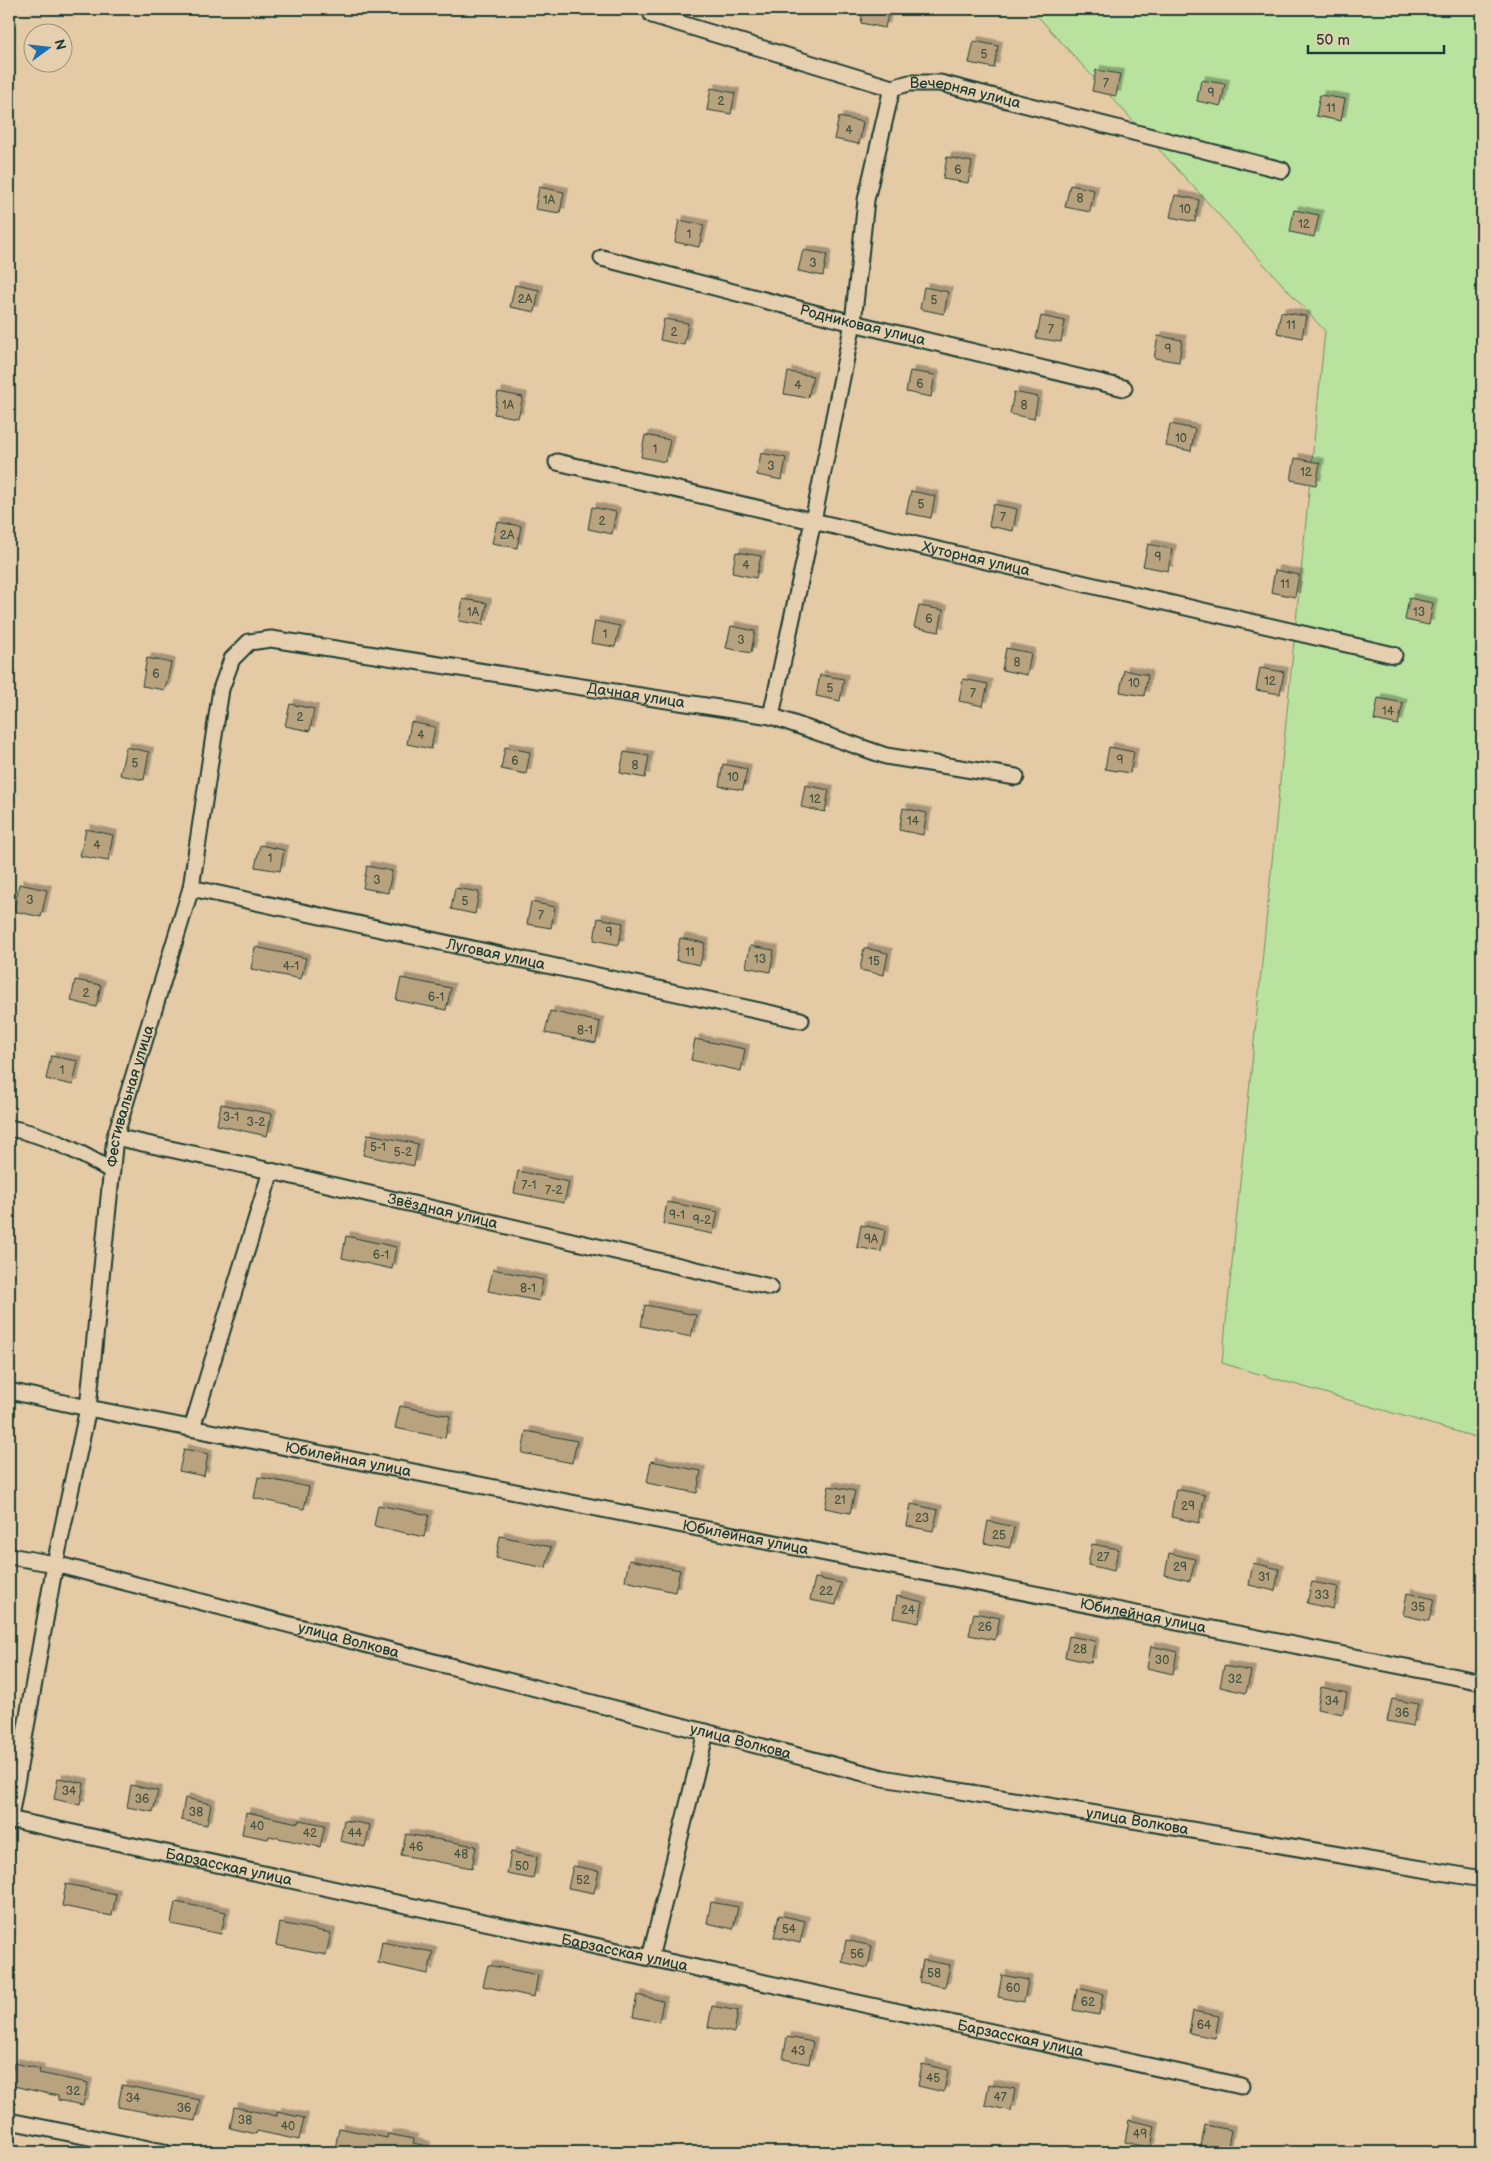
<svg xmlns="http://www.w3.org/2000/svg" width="1491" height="2161" font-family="'Balsamiq Sans',sans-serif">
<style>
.green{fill:#b9e29e;stroke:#6c9069}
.building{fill:#b9a37e;stroke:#1f3d34;filter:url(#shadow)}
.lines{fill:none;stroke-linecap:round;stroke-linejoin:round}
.street-casing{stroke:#1f3d34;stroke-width:19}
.street{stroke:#e5cfae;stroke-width:15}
.labels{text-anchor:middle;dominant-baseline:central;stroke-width:4;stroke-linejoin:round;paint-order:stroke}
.number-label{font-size:12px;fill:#465646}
.street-label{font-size:15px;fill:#1f3d34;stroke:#e5cfae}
</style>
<defs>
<filter id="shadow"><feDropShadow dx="4.5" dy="-4.5" stdDeviation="0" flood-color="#0004"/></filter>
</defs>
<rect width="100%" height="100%" fill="#e4caa5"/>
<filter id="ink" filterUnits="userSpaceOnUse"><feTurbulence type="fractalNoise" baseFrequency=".02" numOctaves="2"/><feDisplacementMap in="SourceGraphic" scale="10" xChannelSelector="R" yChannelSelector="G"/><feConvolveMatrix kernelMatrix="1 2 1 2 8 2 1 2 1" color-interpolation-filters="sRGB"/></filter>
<g filter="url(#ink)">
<polygon class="green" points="1031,9 1482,9 1482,1439 1222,1363 1325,331"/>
<g class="building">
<polygon points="863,9 889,9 885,28 861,23"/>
<polygon points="974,41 998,46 994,68 969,63"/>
<polygon points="1096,70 1120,74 1116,96 1092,91"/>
<polygon points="1201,80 1225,84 1221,106 1197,101"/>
<polygon points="711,88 735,93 731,114 707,110"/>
<polygon points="1320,95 1345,99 1341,121 1316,116"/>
<polygon points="839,117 863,122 859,144 834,139"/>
<polygon points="947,157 972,162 968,183 943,179"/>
<polygon points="1070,185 1094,190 1090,212 1065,207"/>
<polygon points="539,187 564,192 560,213 535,209"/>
<polygon points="1175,195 1199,200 1195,222 1170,217"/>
<polygon points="1294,210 1319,215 1314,237 1290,232"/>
<polygon points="679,220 704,225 699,247 675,242"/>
<polygon points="803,250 827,254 823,276 798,271"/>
<polygon points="515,285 539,290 535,312 510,307"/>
<polygon points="924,287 948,292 944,314 920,309"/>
<polygon points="1281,312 1306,316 1302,338 1277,333"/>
<polygon points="1041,316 1065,321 1061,342 1036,338"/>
<polygon points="664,319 688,323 684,345 660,340"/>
<polygon points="1158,336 1182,340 1179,362 1154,358"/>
<polygon points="910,371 935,375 931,397 906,392"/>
<polygon points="788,372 813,376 808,398 784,394"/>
<polygon points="498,392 523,397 518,418 494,414"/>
<polygon points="1014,392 1038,397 1034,419 1010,414"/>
<polygon points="1170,424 1195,429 1191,451 1166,446"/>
<polygon points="645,435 670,440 665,462 641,457"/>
<polygon points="761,453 786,458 782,480 757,475"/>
<polygon points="1295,458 1320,463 1316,485 1291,480"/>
<polygon points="911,491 935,496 931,518 906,513"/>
<polygon points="993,504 1017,509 1013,531 989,526"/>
<polygon points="592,507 616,512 612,534 588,529"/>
<polygon points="497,522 521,526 517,548 492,543"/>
<polygon points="1148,544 1172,549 1168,571 1143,566"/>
<polygon points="736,552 761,556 756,578 732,573"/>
<polygon points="1275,570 1299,575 1295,597 1271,592"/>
<polygon points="1409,598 1433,603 1429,625 1405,620"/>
<polygon points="463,599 487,603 483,625 459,621"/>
<polygon points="919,606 943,610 939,632 914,627"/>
<polygon points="595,621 620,626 615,647 591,643"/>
<polygon points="731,626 755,631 751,653 726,648"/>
<polygon points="1006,648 1031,653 1027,675 1002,670"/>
<polygon points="147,658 171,663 165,690 142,686"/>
<polygon points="1260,668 1284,672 1280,694 1256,690"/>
<polygon points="1124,670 1148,675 1144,696 1120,692"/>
<polygon points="820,675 844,679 840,701 816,696"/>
<polygon points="963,679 988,684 983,706 959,701"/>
<polygon points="1378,698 1403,703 1398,725 1374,720"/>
<polygon points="290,704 314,709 310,731 285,726"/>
<polygon points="411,722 435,727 431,749 407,744"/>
<polygon points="126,747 149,752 144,780 120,775"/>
<polygon points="505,747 530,752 526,774 501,769"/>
<polygon points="1109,747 1134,752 1130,773 1105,769"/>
<polygon points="624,752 649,756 645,778 620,773"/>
<polygon points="723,764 747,769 743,790 719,786"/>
<polygon points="805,785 829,790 825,812 801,807"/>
<polygon points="903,808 927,813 923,835 899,830"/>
<polygon points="86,829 113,835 108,861 80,856"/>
<polygon points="260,845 284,850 280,871 255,867"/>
<polygon points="367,866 392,871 388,893 363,888"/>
<polygon points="19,884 47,890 41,917 14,911"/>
<polygon points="455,888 479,892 475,914 451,909"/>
<polygon points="531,902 555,907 551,928 527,924"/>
<polygon points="598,918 623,923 619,945 594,940"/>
<polygon points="680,938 705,943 700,965 676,960"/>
<polygon points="750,946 774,950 770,972 746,967"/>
<polygon points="255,947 306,958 301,979 251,969"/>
<polygon points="864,948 888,953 884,975 860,970"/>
<polygon points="401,978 451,988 446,1010 396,1000"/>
<polygon points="75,980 101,985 96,1007 71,1001"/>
<polygon points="550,1011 600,1022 596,1043 545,1033"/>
<polygon points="695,1039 745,1049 741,1071 691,1060"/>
<polygon points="51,1056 78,1061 73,1085 46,1079"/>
<polygon points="221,1104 272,1114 267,1136 217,1125"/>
<polygon points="368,1134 418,1144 414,1166 363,1155"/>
<polygon points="518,1171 569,1182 564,1203 514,1193"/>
<polygon points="667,1202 718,1212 713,1234 663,1224"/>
<polygon points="861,1225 885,1230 881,1252 857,1247"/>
<polygon points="346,1236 396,1247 392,1269 342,1258"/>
<polygon points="493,1269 543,1280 539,1301 488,1291"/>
<polygon points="645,1305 696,1315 691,1337 641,1326"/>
<polygon points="400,1406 450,1416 445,1438 395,1428"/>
<polygon points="526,1431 577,1441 572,1463 522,1453"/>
<polygon points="184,1449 208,1454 204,1476 179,1471"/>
<polygon points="651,1461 701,1471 697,1493 647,1483"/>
<polygon points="258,1477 309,1487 304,1509 254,1498"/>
<polygon points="829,1486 855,1491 850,1513 825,1508"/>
<polygon points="1176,1489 1205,1495 1199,1523 1171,1517"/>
<polygon points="911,1504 938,1510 933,1531 907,1526"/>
<polygon points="378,1505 429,1515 424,1537 374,1526"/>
<polygon points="988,1521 1014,1527 1010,1548 984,1543"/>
<polygon points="500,1536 551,1547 546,1568 496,1558"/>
<polygon points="1092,1544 1118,1549 1114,1571 1088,1565"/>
<polygon points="1169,1553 1195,1559 1190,1581 1165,1575"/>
<polygon points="629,1560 680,1570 675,1592 625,1581"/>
<polygon points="1253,1563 1279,1569 1275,1591 1249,1585"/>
<polygon points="815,1578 841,1583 836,1605 810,1600"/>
<polygon points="1312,1582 1338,1587 1333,1609 1307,1603"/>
<polygon points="1407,1593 1434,1599 1429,1621 1403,1615"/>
<polygon points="897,1596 923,1602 919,1623 893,1618"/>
<polygon points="974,1613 1000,1618 995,1640 969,1635"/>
<polygon points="1069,1636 1095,1641 1091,1663 1065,1657"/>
<polygon points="1151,1646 1177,1652 1173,1674 1147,1668"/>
<polygon points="1224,1666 1251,1671 1246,1693 1220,1687"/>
<polygon points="1321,1687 1347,1693 1343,1714 1317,1709"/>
<polygon points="1392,1699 1418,1704 1413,1726 1387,1721"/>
<polygon points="58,1778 84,1783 80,1805 54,1799"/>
<polygon points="131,1785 158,1791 153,1812 127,1807"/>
<polygon points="185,1798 211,1804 207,1825 181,1820"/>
<polygon points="246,1812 298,1823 299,1820 325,1825 320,1847 269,1836 268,1839 242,1834"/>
<polygon points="344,1820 370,1825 365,1847 340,1841"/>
<polygon points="406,1834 476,1846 472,1868 401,1855"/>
<polygon points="511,1852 537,1857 533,1879 507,1874"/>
<polygon points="573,1866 599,1871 594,1893 568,1888"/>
<polygon points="66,1884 116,1894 112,1916 62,1906"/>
<polygon points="175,1902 226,1912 221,1934 171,1924"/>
<polygon points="711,1902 738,1907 733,1929 707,1923"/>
<polygon points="779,1915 805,1921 800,1943 774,1937"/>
<polygon points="280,1923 331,1933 326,1955 276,1945"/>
<polygon points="846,1940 872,1946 868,1968 842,1962"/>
<polygon points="382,1942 433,1952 428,1974 378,1963"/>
<polygon points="923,1960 950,1965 945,1987 919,1982"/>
<polygon points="488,1965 538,1975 534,1997 483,1986"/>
<polygon points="1002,1975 1028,1980 1024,2002 998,1997"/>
<polygon points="1077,1988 1103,1994 1099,2015 1073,2010"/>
<polygon points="637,1995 663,2001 659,2022 633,2017"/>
<polygon points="712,2006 738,2011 734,2033 708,2027"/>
<polygon points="1193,2011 1219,2016 1215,2038 1189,2033"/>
<polygon points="787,2037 813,2042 809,2064 783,2059"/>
<polygon points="14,2063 40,2069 39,2073 88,2083 83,2105 58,2100 58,2096 9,2085"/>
<polygon points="922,2064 948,2070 944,2092 918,2086"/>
<polygon points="989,2084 1015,2089 1011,2111 985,2105"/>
<polygon points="122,2085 200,2100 195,2121 118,2107"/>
<polygon points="234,2107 277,2116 277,2112 304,2118 299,2140 257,2131 256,2134 230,2128"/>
<polygon points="1129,2120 1155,2126 1151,2148 1125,2142"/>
<polygon points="1205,2125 1231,2130 1227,2152 1201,2146"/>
<polygon points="339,2128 387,2138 388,2134 414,2139 413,2143 426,2146 425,2152 349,2152 335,2149"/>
</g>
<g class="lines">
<g class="street-casing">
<g id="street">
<path id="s1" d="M652 15 892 88 909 83H940L1282 170"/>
<path id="s2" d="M602 258 853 323 1124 388"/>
<path id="s3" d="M557 462 1394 655"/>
<polyline points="771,716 813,521 853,323 866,200 892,88"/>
<path id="s4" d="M191 888 801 1020"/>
<path d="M9 1128C45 1134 81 1153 112 1171"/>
<path id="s5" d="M115 1137 271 1171 770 1287"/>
<path id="s6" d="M9 1391 88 1408 1482 1682"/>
<polyline points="192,1428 271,1171"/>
<path id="s7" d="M9 1556 55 1564 883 1778 1482 1879"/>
<path id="s8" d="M9 1819 1241 2086"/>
<path id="s9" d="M9 1823 55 1564 88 1408 115 1137 191 888 221 689 232 659 249 642 271 639 771 716 886 756 1016 777"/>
<polyline points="650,1958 706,1732"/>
<polyline points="9,2121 164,2152"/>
</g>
</g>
<use href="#street" class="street"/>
</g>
</g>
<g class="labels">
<g class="number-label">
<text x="984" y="54">5</text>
<text x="1106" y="83">7</text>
<text x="1211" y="93">9</text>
<text x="721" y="101">2</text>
<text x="1331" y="108">11</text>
<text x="849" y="130">4</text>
<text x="958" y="170">6</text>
<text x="1080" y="198">8</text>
<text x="549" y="200">1А</text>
<text x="1185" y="209">10</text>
<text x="1304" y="224">12</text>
<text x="689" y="234">1</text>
<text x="813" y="263">3</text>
<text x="525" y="299">2А</text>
<text x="934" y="300">5</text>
<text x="1291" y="325">11</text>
<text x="1051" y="329">7</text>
<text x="674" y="332">2</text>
<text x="1168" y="349">9</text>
<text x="920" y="384">6</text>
<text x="798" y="385">4</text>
<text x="508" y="405">1А</text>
<text x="1024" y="405">8</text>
<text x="1181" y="438">10</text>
<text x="655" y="449">1</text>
<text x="771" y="466">3</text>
<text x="1306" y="472">12</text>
<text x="921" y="504">5</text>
<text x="1003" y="517">7</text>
<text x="602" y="521">2</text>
<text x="507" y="535">2А</text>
<text x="1158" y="557">9</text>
<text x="746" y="565">4</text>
<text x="1285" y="584">11</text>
<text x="473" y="612">1А</text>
<text x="1419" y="612">13</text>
<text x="929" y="619">6</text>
<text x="605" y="634">1</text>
<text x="741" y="640">3</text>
<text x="1017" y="662">8</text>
<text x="156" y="674">6</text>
<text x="1270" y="681">12</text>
<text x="1134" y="683">10</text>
<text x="830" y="688">5</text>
<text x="973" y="693">7</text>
<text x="1388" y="711">14</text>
<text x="300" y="717">2</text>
<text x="421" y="735">4</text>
<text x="1120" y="760">9</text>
<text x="515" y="761">6</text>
<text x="135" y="763">5</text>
<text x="635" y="765">8</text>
<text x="733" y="777">10</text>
<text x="815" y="799">12</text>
<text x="913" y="821">14</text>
<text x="97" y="845">4</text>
<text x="270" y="858">1</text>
<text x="377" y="880">3</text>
<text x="30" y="900">3</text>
<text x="465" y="901">5</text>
<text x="541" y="915">7</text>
<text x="609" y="932">9</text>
<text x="690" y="952">11</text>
<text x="760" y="959">13</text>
<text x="874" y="961">15</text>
<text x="291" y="966">4-1</text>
<text x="86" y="993">2</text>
<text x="436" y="997">6-1</text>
<text x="585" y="1030">8-1</text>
<text x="62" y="1070">1</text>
<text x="231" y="1117">3-1</text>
<text x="256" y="1122">3-2</text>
<text x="378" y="1147">5-1</text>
<text x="403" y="1152">5-2</text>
<text x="529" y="1185">7-1</text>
<text x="554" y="1190">7-2</text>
<text x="677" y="1215">9-1</text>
<text x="702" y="1220">9-2</text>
<text x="871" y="1239">9А</text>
<text x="381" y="1255">6-1</text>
<text x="528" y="1288">8-1</text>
<text x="840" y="1500">21</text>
<text x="1188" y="1506">29</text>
<text x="922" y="1518">23</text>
<text x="999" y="1535">25</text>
<text x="1103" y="1557">27</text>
<text x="1180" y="1567">29</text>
<text x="1264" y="1577">31</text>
<text x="826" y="1591">22</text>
<text x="1322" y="1595">33</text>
<text x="1418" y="1607">35</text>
<text x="908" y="1610">24</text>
<text x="985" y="1627">26</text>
<text x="1080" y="1649">28</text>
<text x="1162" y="1660">30</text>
<text x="1235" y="1679">32</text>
<text x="1332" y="1701">34</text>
<text x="1402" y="1713">36</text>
<text x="69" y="1791">34</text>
<text x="142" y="1799">36</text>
<text x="196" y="1812">38</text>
<text x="257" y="1826">40</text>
<text x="310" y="1833">42</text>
<text x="355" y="1833">44</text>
<text x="416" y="1847">46</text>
<text x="461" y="1854">48</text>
<text x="522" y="1866">50</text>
<text x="583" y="1880">52</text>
<text x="789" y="1929">54</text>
<text x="857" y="1954">56</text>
<text x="934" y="1973">58</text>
<text x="1013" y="1988">60</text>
<text x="1088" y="2002">62</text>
<text x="1204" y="2025">64</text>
<text x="798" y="2051">43</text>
<text x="933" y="2078">45</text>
<text x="73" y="2091">32</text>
<text x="1000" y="2097">47</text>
<text x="133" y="2098">34</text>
<text x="184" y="2108">36</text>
<text x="245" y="2120">38</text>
<text x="288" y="2126">40</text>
<text x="1140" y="2134">49</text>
</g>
<g class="street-label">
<text stroke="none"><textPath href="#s1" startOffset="326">Вечерняя улица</textPath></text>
<text stroke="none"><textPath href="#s2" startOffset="269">Родниковая улица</textPath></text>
<text stroke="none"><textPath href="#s3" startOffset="430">Хуторная улица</textPath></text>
<text stroke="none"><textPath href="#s9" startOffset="1604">Дачная улица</textPath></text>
<text stroke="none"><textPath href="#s4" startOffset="312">Луговая улица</textPath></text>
<text stroke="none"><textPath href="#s9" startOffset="738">Фестивальная улица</textPath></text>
<text stroke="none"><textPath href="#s5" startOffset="336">Звёздная улица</textPath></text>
<text stroke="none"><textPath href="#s6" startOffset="346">Юбилейная улица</textPath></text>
<text stroke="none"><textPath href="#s6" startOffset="751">Юбилейная улица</textPath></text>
<text stroke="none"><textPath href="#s6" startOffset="1156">Юбилейная улица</textPath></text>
<text stroke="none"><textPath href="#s7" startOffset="350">улица Волкова</textPath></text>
<text stroke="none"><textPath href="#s7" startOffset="755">улица Волкова</textPath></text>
<text stroke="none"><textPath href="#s7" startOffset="1160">улица Волкова</textPath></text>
<text stroke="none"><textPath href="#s8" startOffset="225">Барзасская улица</textPath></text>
<text stroke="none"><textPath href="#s8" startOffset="630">Барзасская улица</textPath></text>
<text stroke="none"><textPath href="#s8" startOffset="1035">Барзасская улица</textPath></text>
</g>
</g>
<rect width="1491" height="2161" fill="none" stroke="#e5cfae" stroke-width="30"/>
<rect x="15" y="15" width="1461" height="2131" fill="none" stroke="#1f3d34" stroke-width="2" filter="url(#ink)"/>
<g transform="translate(48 48) rotate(75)"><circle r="24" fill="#e5cfae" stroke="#96957d"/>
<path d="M0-4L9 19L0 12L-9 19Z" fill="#1f6fb2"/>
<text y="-8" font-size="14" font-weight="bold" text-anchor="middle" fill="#1f3d34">N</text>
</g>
<path d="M1308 45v8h136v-8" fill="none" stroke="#1f3d34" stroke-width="2.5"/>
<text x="1316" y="45" font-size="15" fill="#1f3d34" stroke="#e5cfae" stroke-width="4" paint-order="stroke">50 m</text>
</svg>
